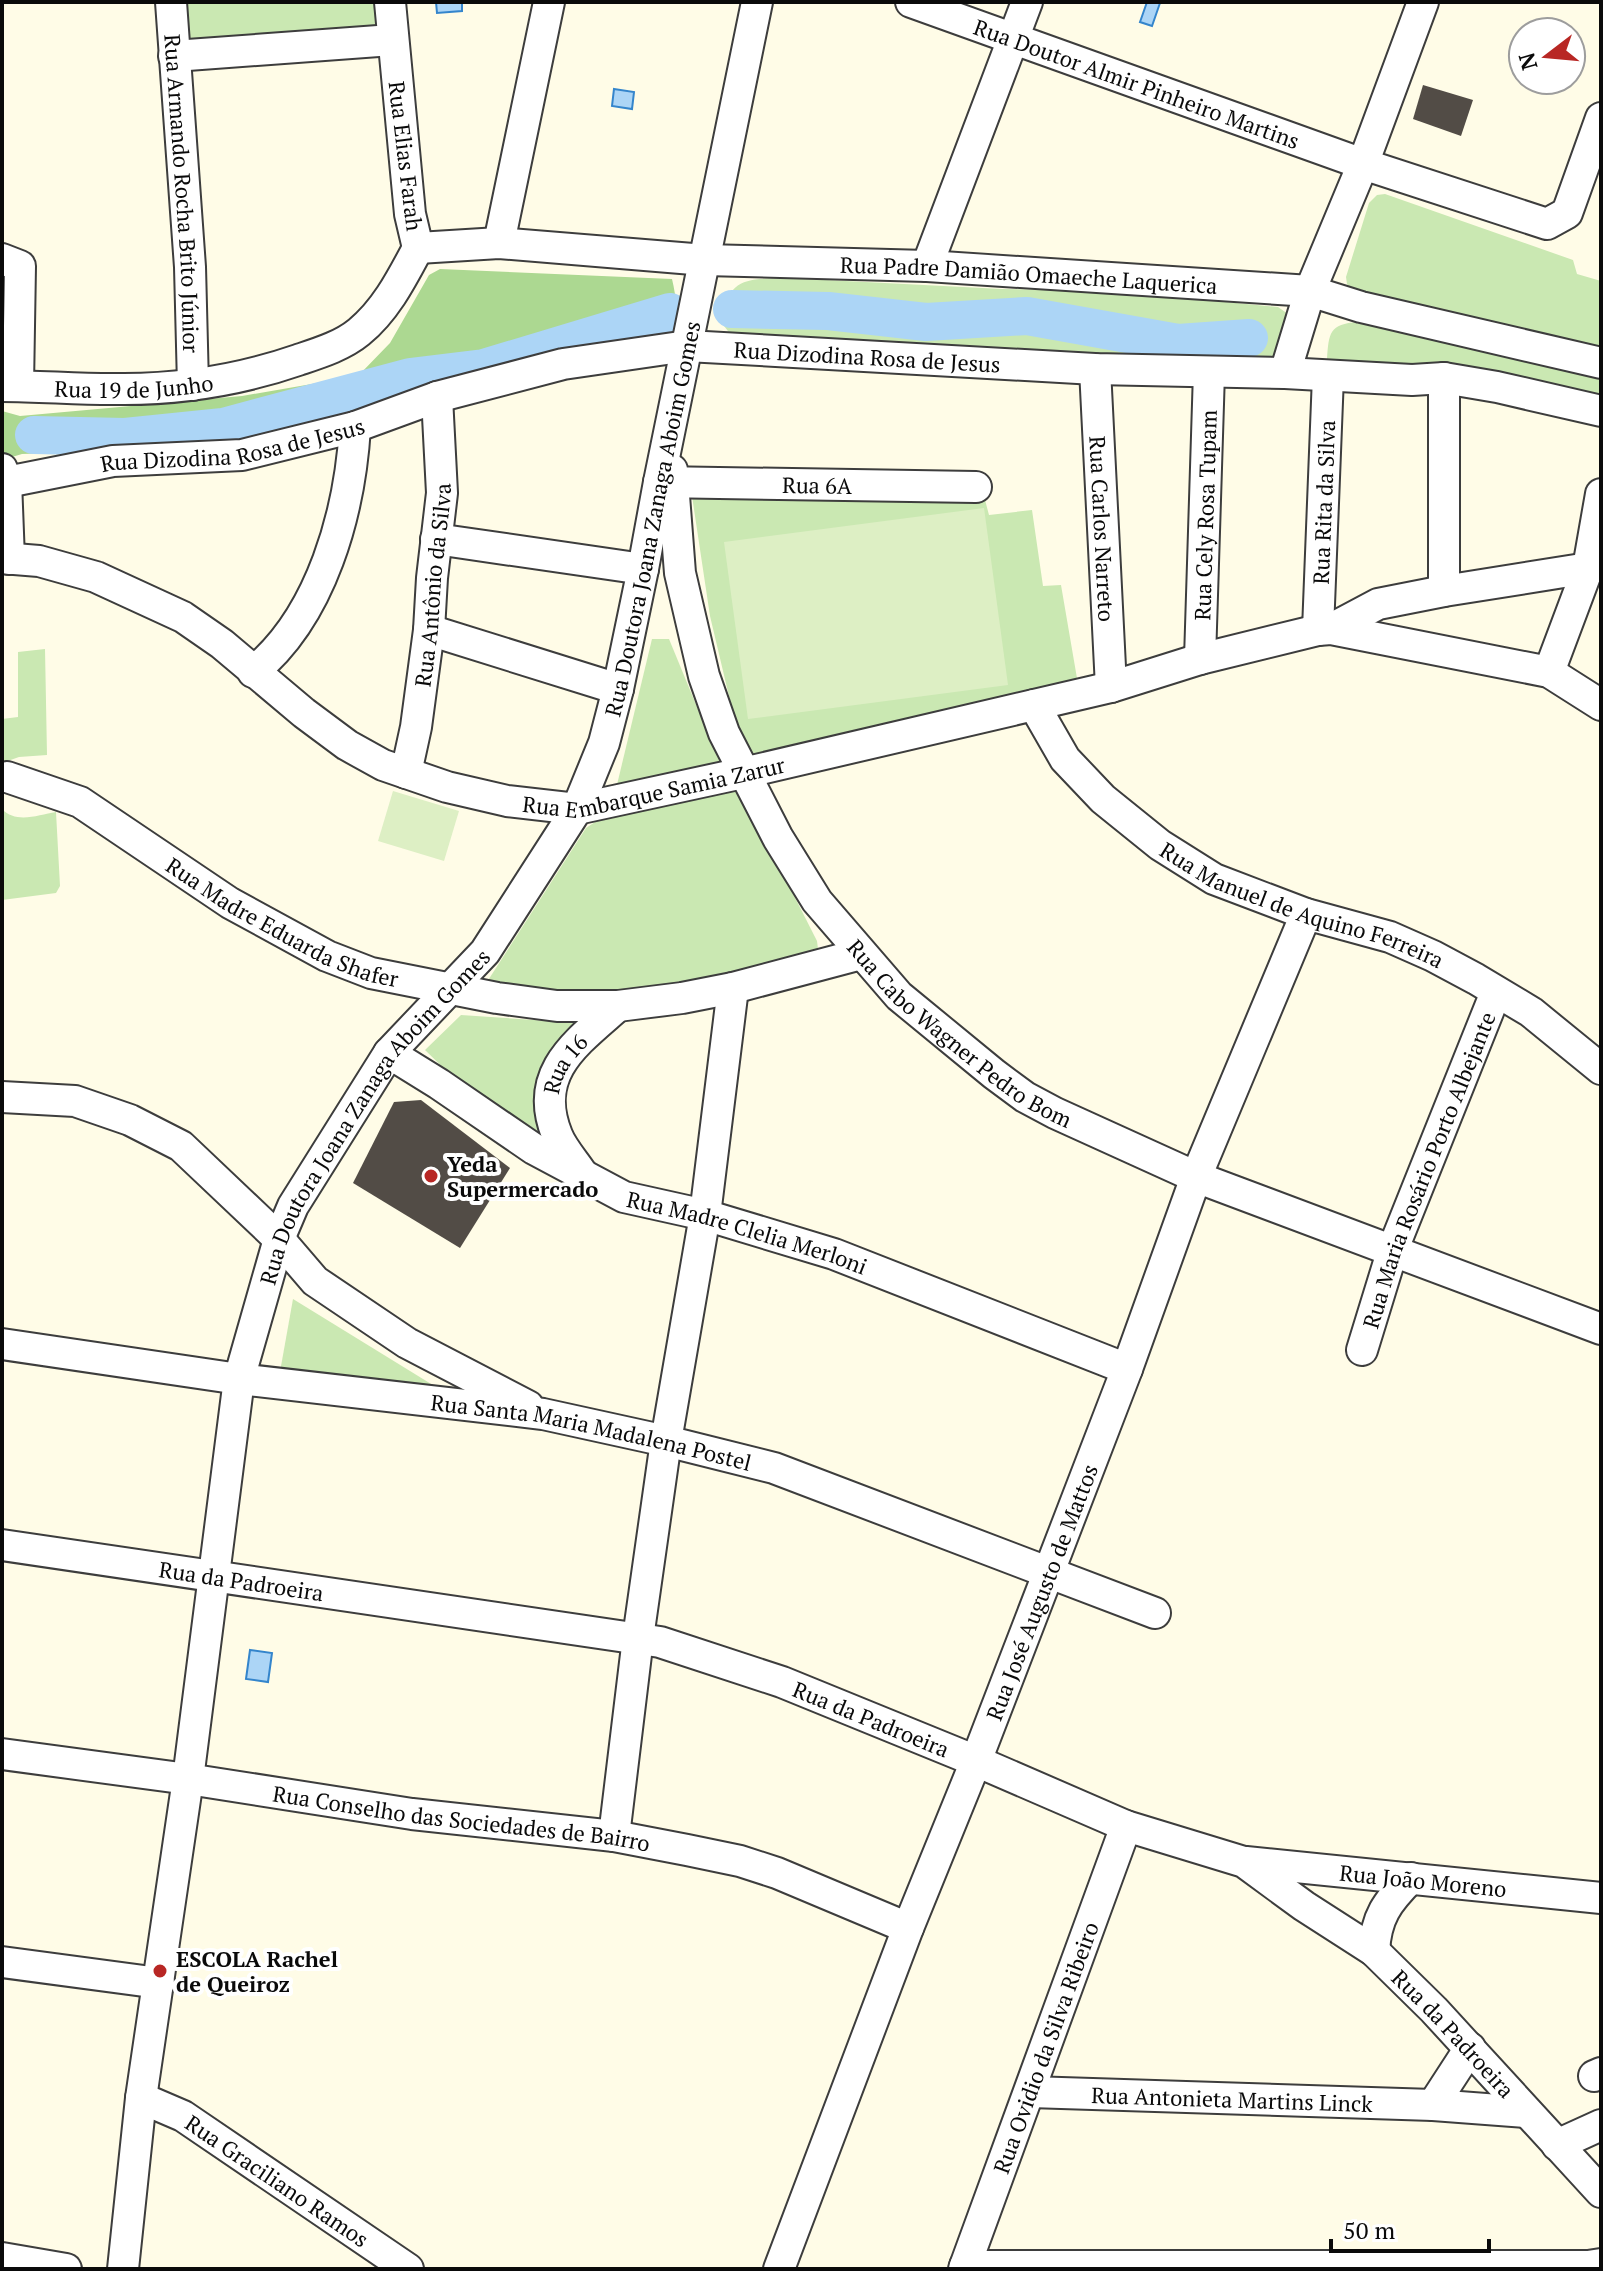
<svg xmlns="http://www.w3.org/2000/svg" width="1603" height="2271" font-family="'PT Serif',serif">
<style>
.green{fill:#cae8b2}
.forest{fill:#acd891}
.pitch{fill:#ddefc4}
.water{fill:#acd5f6;stroke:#3485cc;stroke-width:2}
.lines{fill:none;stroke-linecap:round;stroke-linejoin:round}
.river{stroke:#acd5f6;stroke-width:38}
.building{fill:#524c46}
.minor-casing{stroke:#3d3d3d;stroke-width:34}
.minor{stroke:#fff;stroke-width:30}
.poi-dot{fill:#b82724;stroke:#fff;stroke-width:3}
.labels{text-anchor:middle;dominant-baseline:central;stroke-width:8;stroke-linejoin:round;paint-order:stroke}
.street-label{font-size:22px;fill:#0a0a0a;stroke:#fff}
.poi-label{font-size:22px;font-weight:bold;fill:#0a0a0a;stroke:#fff;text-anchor:start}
</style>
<rect width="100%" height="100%" fill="#fffce7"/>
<g class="green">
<polygon points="176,2 388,2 390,35 179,49"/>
<polygon points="1385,194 1573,260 1577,274 1601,281 1601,351 1350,288 1347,284 1346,277 1369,203 1377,195"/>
<path d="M787 278 1002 289 1102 290 1278 307 1288 314 1276 363 1263 367 731 335 721 322C728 277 746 279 787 278Z"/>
<path d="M1358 322 1601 376V403L1330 363 1327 359C1329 333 1329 324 1358 322Z"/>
<polygon points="689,476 980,481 989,515 1032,510 1043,586 1061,585 1079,690 746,768 710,616"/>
<polygon points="652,639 669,639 723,770 615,793"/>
<polygon points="45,649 47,755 19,757 2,763 2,719 18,717 18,652"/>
<polygon points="737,788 744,797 817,941 818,949 809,954 788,960 612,997 485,985 586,828 601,818"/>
<path d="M2 809C16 824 38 815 56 812L60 886 56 893 2 900Z"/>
<polygon points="461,1015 580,1023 550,1063 555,1154 474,1098 425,1050"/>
<polygon points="293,1299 436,1387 278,1383"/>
</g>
<path class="forest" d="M440 269 672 279C678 305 678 317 664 340L252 442 167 449 22 454 2 460V411L20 416 242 396 358 376 390 343 429 275Z"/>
<g class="pitch">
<polygon points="984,508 1008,685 748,719 724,542"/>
<polygon points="393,791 459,811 444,861 378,841"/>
</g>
<g class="water">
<polygon points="436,2 462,2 462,11 437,13"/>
<polygon points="1147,2 1160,3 1152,26 1140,22"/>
<polygon points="614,89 634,92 632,109 612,106"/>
<polygon points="250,1650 272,1653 268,1682 246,1679"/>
</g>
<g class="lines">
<g class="river">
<polyline points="732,309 828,311 926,322 1027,316 1178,343 1249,338"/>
<polyline points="34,435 125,437 223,427 410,377 484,368 670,312"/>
</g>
</g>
<g class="building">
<polygon points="1423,85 1473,100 1461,136 1413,119"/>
<polygon points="421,1100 510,1168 460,1248 353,1183 394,1102"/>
</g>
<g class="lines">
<g class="minor-casing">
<g id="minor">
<path id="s1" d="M171 2 190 267 193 385"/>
<path id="s2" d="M911 2 1363 164 1547 224 1567 213 1601 118"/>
<polyline points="174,56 392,40"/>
<polyline points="499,243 549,2"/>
<path id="s3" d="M418 248 499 243 705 260 927 266 1310 291 1361 307 1601 363"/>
<polyline points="2,259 20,266 18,386"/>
<polyline points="927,266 1027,2"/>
<path id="s4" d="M1095 369 1111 687"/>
<polyline points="1285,373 1310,291 1363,164 1423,2"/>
<path id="s5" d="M2 386C43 386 83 390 124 389 183 389 243 379 298 360 319 353 342 346 359 332 386 310 402 278 418 248L410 214 390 2"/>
<polyline points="2,469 6,481 9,559"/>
<path id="s6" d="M672 470 680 573 704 676 724 733 778 838 817 901 899 996 994 1074 1025 1097 1055 1113 1196 1177 1601 1329"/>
<path id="s7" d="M659 482 976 487"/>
<path id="s8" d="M2 483 113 461 242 455 355 427 437 397 563 364 687 346 1095 369 1285 373 1412 380 1444 378 1497 387 1601 411"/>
<polyline points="436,539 643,569"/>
<path id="s9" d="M2 558 39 561 96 577 183 617 222 644 304 713 347 745 383 765 447 787 507 801 577 809 743 773 1111 687 1200 659 1318 630 1331 629 1549 672 1601 705"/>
<polyline points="1444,591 1444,378"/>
<polyline points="1331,629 1378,604 1444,591 1601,566"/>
<polyline points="429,630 618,689"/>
<path id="s10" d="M1318 630 1328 376"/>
<path id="s11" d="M1200 659 1209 372"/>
<path d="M253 672C322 616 350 512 355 427"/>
<polyline points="1549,672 1588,568 1601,494"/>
<path id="s12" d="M1034 705 1065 759 1103 799 1160 845 1214 879 1306 914 1390 937 1433 956 1476 979 1531 1012 1601 1069"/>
<path id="s13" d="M406 773 416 727 429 630 432 578 442 493 437 397"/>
<path id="s14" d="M7 777 80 802 230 903 327 956 371 973 497 998 557 1006H618L682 998 733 988 861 954"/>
<path id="s15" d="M389 1053 439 1084 534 1149 624 1197 705 1215 834 1254 1127 1369"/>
<polyline points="2,1097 75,1101 130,1120 181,1146 279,1239 315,1281 407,1343 528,1406"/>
<path id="s16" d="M581 1172C573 1160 562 1148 557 1135 532 1073 576 1043 618 1006"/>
<path id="s17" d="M2 1344 239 1379 543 1414 666 1441 774 1468 1155 1613"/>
<path id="s18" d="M1362 1350 1393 1249 1496 992"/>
<path id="s19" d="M2 1545 660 1642 782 1682 976 1761 1126 1826 1244 1862 1304 1906 1374 1951 1434 2010 1601 2192"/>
<path id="s20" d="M2 1754 188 1779 412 1814 614 1836 687 1850 740 1861 777 1873 908 1928"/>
<polyline points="614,1836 638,1638 666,1441 705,1215 733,988"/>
<path id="s21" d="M1246 1862 1601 1898"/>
<path d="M1374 1951C1376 1917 1387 1902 1411 1878"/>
<polyline points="2,1962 159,1983"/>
<polyline points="1594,2076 1601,2073"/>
<path id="s22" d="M1030 2092 1433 2105 1526 2112"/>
<path id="s23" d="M141 2098 183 2116 408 2269"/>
<polyline points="1433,2105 1470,2048"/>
<polyline points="1557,2145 1601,2125"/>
<polyline points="2,2258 66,2269"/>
<polyline points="965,2266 1588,2266 1601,2264"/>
<path id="s24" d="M123 2269 141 2098 188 1779 239 1379 279 1239 293 1206 389 1053 485 952 577 809 604 743 618 689 643 569 659 482 757 2"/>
<path id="s25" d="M779 2269 908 1928 976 1761 1127 1369 1196 1177 1306 914"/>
<path id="s26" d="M964 2269 1126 1826"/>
</g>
</g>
<use href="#minor" class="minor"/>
</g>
<g class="poi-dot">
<circle cx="431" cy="1176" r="8"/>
<circle cx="160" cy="1971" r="8"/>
</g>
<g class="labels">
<g class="street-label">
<text stroke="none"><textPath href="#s2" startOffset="240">Rua Doutor Almir Pinheiro Martins</textPath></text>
<text transform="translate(406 156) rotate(83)">Rua Elias Farah</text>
<text stroke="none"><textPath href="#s1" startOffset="192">Rua Armando Rocha Brito Júnior</textPath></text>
<text stroke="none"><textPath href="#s3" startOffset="612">Rua Padre Damião Omaeche Laquerica</textPath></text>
<text stroke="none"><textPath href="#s8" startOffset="882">Rua Dizodina Rosa de Jesus</textPath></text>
<text stroke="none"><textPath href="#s5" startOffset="132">Rua 19 de Junho</textPath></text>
<text stroke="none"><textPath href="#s8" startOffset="234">Rua Dizodina Rosa de Jesus</textPath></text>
<text stroke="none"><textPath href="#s7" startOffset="158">Rua 6A</textPath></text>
<text stroke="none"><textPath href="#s10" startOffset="128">Rua Rita da Silva</textPath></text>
<text stroke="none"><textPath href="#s11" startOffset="144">Rua Cely Rosa Tupam</textPath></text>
<text stroke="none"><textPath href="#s24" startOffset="1870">Rua Doutora Joana Zanaga Aboim Gomes</textPath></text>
<text stroke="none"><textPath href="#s4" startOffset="160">Rua Carlos Narreto</textPath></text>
<text stroke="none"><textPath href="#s13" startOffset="190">Rua Antônio da Silva</textPath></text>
<text stroke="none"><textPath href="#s9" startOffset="720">Rua Embarque Samia Zarur</textPath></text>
<text stroke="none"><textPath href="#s12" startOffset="346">Rua Manuel de Aquino Ferreira</textPath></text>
<text stroke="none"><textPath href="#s14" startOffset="314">Rua Madre Eduarda Shafer</textPath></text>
<text stroke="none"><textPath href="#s6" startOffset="658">Rua Cabo Wagner Pedro Bom</textPath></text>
<text stroke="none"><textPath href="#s16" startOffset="120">Rua 16</textPath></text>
<text stroke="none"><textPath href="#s24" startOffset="1198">Rua Doutora Joana Zanaga Aboim Gomes</textPath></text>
<text stroke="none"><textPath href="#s18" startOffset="192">Rua Maria Rosário Porto Albejante</textPath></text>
<text stroke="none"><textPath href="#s15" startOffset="404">Rua Madre Clelia Merloni</textPath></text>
<text stroke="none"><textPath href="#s17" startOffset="596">Rua Santa Maria Madalena Postel</textPath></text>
<text stroke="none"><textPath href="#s19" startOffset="242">Rua da Padroeira</textPath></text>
<text stroke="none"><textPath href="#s25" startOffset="726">Rua José Augusto de Mattos</textPath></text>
<text stroke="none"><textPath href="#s19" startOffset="890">Rua da Padroeira</textPath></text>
<text stroke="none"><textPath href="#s20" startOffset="464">Rua Conselho das Sociedades de Bairro</textPath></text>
<text stroke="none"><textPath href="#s21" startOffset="178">Rua João Moreno</textPath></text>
<text stroke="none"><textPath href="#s19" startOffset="1562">Rua da Padroeira</textPath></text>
<text stroke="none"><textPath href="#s26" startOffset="236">Rua Ovidio da Silva Ribeiro</textPath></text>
<text stroke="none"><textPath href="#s22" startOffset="202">Rua Antonieta Martins Linck</textPath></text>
<text stroke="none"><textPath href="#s23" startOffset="160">Rua Graciliano Ramos</textPath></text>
</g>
<g class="poi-label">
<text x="447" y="1163">Yeda<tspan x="447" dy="25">Supermercado</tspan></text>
<text x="176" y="1958">ESCOLA Rachel<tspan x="176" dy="25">de Queiroz</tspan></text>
</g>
</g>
<rect width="1603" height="2271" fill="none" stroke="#0a0a0a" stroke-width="8"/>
<g transform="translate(1547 56) rotate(254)"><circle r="38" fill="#ffffff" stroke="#9d9d9d" stroke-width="2"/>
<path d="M0-6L14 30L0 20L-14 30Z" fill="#b82724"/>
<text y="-12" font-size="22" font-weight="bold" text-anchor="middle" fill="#0a0a0a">N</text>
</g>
<path d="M1331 2239v12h158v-12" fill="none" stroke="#0a0a0a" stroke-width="4"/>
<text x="1343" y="2239" font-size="24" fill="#0a0a0a" stroke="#ffffff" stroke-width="6" paint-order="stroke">50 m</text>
</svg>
